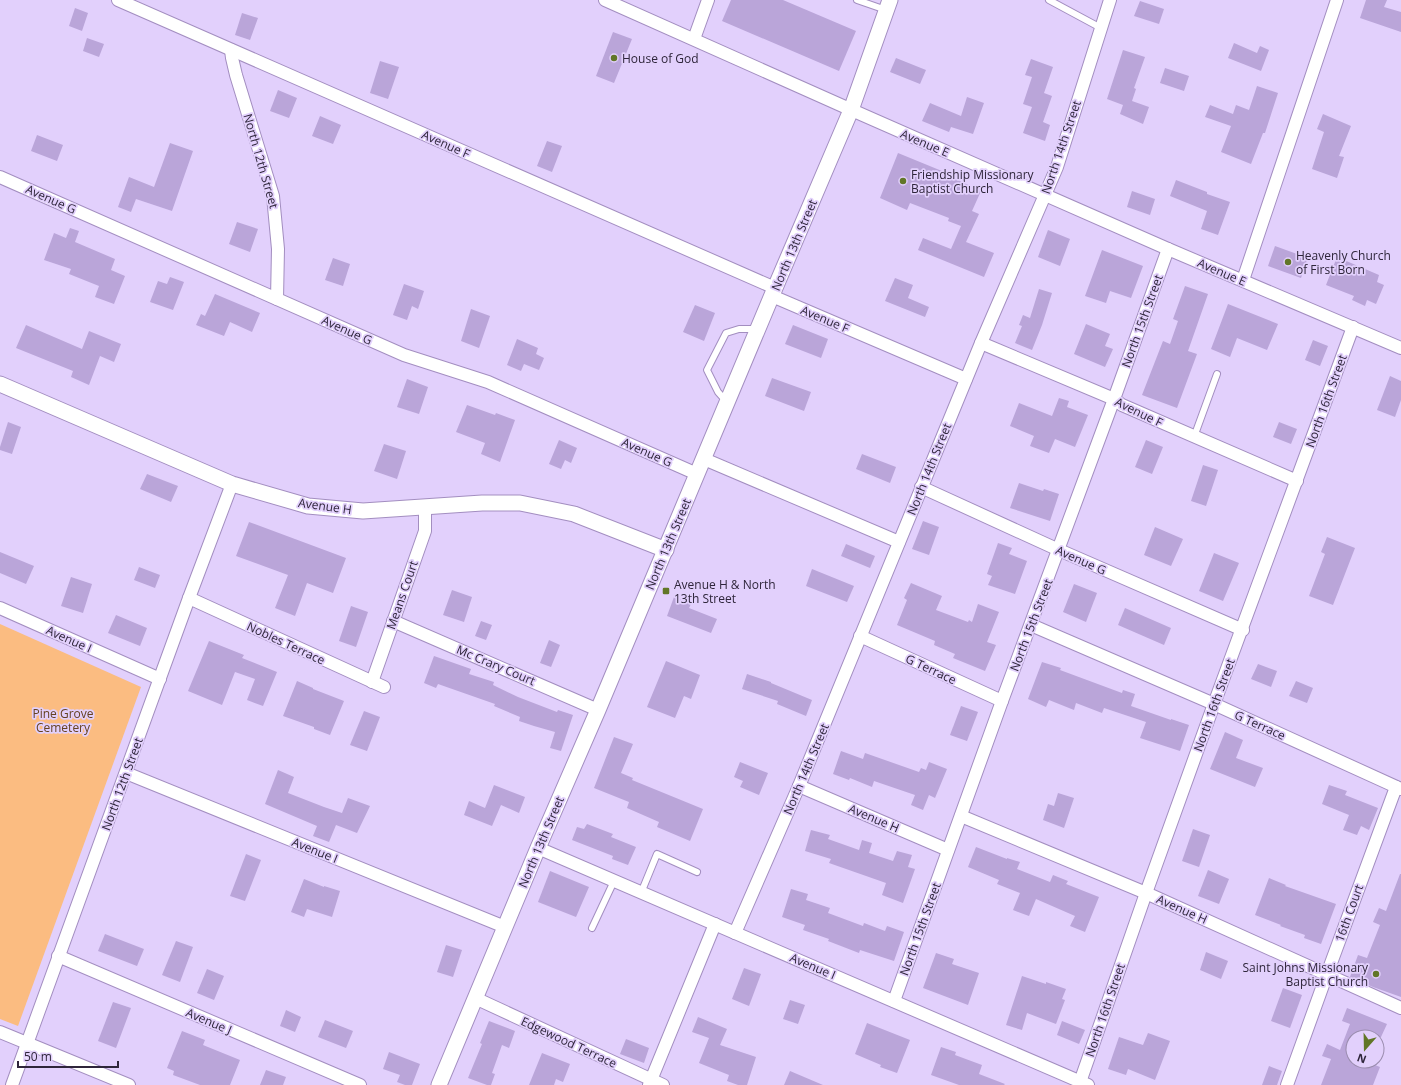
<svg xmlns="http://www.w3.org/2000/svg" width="1401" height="1085" font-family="'Open Sans',sans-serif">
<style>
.green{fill:#fbbc81}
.building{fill:#baa5d9}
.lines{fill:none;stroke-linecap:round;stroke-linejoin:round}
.service-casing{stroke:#a38ec0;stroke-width:8}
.minor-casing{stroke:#a38ec0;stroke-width:14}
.tertiary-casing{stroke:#a38ec0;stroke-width:17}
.service{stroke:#fff;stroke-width:6}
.minor{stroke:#fff;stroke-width:12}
.tertiary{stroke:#fff;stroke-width:15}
.poi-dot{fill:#617627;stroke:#e2d0fc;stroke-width:1.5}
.labels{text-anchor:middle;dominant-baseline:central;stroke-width:3.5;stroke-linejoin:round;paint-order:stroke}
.poi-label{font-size:12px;fill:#2e253a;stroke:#e2d0fc;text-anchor:start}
.street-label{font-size:12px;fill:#2e253a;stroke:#e2d0fc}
.park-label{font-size:12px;fill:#654221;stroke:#e2d0fc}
</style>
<rect width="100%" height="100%" fill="#e2d0fc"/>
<polygon class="green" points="0,624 141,687 18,1026 0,1019"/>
<g class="building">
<polygon points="731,0 783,0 856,31 839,71 722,21"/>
<polygon points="1366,0 1387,0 1384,7 1401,12 1401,32 1360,18"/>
<polygon points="1140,1 1164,9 1159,24 1134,16"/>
<polygon points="75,8 88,13 82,31 69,26"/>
<polygon points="242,13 258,18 250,40 235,35"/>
<polygon points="613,32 632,39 614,83 596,76"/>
<polygon points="87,38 104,44 99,57 83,51"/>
<polygon points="1234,43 1257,53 1260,46 1269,50 1261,71 1228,58"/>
<polygon points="1123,50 1145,57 1134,88 1136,89 1132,101 1149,107 1143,124 1120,114 1123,105 1107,99"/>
<polygon points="896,58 926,70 920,84 890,72"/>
<polygon points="1031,59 1053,67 1044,93 1052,96 1043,122 1050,125 1045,141 1023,133 1032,107 1023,104 1032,77 1025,75"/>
<polygon points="380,61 399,67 388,99 370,93"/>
<polygon points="1165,68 1189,76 1184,91 1160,83"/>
<polygon points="1257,86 1278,93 1265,133 1263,133 1251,164 1221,152 1231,126 1205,117 1210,105 1233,114 1236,105 1249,110"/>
<polygon points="278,90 297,98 289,118 270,111"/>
<polygon points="967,97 984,103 973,134 951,127 949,132 922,121 930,103 961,116"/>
<polygon points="1323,114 1351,126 1339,156 1344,157 1337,178 1312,169 1324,132 1317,129"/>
<polygon points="320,116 341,125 333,144 312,136"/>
<polygon points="37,135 63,145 57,161 31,151"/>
<polygon points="547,141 562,146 552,172 537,166"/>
<polygon points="170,143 193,151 172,211 136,199 131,212 118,207 129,177 154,187"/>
<polygon points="898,153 959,178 958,180 981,191 972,211 979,214 966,242 994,253 984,277 918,250 923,238 951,249 961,226 948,221 949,218 910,203 907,210 880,198"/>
<polygon points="1176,180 1207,192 1207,194 1230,202 1218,235 1201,229 1207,211 1170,196"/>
<polygon points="1132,191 1155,199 1150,215 1127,207"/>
<polygon points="237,222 258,229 250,252 229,244"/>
<polygon points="70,228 79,231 75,242 115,259 111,270 125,276 114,304 95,297 99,286 69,274 71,269 44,260 54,233 66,238"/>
<polygon points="1048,230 1070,239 1060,266 1038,257"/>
<polygon points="1275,246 1308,258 1301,278 1268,266"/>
<polygon points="1102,250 1143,266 1131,298 1110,291 1106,303 1085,296"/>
<polygon points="1337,257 1379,275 1377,282 1384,285 1376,304 1367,300 1365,306 1352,300 1354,296 1326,285"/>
<polygon points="333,258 350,264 343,286 325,280"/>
<polygon points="170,277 184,282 173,310 150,302 158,281 167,284"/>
<polygon points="895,278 913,285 908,298 929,307 925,317 885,301"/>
<polygon points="404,284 424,291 418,309 412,306 407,320 393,315"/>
<polygon points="1185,286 1208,294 1188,351 1197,354 1177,408 1142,395 1163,341 1170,344 1178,321 1173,319"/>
<polygon points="1039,289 1052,293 1042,325 1032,350 1015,343 1022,326 1019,325 1023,315 1030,318"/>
<polygon points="215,294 260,313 252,332 230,322 224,336 196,325 201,314 205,316"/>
<polygon points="1228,304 1278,324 1267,350 1237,338 1230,357 1211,349"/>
<polygon points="695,305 715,313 704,341 683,332"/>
<polygon points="471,309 490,316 479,348 461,341"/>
<polygon points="1086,324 1110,334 1105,346 1113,349 1105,367 1074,354"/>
<polygon points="26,325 82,349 89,331 121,344 114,362 100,356 89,385 71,377 73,371 16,348"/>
<polygon points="793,325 828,339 821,358 785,344"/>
<polygon points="517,339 538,348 536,354 544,358 539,370 524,364 521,371 507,365"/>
<polygon points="1313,340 1328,346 1320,366 1305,360"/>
<polygon points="1390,376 1401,381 1401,400 1395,417 1377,410"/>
<polygon points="772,378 811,392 804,411 765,396"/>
<polygon points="407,379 428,387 419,414 397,407"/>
<polygon points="1059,398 1069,401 1067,407 1088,415 1075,447 1055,439 1049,453 1030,446 1034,436 1010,426 1019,403 1052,416"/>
<polygon points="467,405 495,415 496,413 515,420 500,462 481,454 485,443 456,432"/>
<polygon points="8,422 21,427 12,454 0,450 0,447"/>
<polygon points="1279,422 1297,429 1291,444 1273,437"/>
<polygon points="559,440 577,448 571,463 565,460 561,469 549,464"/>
<polygon points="1146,440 1163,447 1152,474 1135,467"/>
<polygon points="384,444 406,451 397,479 374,471"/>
<polygon points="862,454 896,467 890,483 856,469"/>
<polygon points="1203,465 1218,470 1206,506 1191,501"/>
<polygon points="147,474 178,486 171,502 140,489"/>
<polygon points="1019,483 1043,491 1044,489 1059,494 1050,521 1010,508"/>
<polygon points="923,521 939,527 929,555 912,549"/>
<polygon points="249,522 346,558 333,593 307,583 295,616 275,608 288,575 236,556"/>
<polygon points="1155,527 1183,539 1171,566 1144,555"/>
<polygon points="1327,537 1355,548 1333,605 1309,596 1325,554 1321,552"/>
<polygon points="998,543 1012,548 1009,554 1027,561 1015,594 988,585 992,576 987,574"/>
<polygon points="846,544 875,556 870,568 841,556"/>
<polygon points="0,552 34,566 26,584 0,573"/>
<polygon points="1214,553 1239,563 1223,601 1199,591"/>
<polygon points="139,567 160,575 155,588 134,580"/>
<polygon points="812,569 854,586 847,602 806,586"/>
<polygon points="71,577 92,584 83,613 61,606"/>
<polygon points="911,583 942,596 936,610 968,622 969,620 972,622 978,604 999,612 987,642 996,645 985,671 953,658 955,654 934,645 935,641 897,625 907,600 904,598"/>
<polygon points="1074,584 1097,593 1086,622 1063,612"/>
<polygon points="452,590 472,597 464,622 443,615"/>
<polygon points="674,597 691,604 689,608 717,619 711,633 667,616"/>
<polygon points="351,606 368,612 356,647 339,641"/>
<polygon points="1125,608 1171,628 1164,645 1118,625"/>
<polygon points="116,615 147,628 140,646 108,633"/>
<polygon points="481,621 492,625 486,640 475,636"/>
<polygon points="549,640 560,645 551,667 540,663"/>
<polygon points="209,641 244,655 242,658 277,672 263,706 247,700 255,679 235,672 222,705 188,691"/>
<polygon points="434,656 471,669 469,674 494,682 493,685 518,697 557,712 558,710 573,715 561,751 550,748 555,732 534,726 519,721 520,717 494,706 495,704 438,684 436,688 424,683"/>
<polygon points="666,661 700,675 691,699 684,696 675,718 647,707"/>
<polygon points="1042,662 1061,668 1060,670 1122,693 1123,690 1135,694 1131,706 1171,720 1171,719 1189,725 1180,751 1140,738 1146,722 1104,708 1102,713 1076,703 1074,710 1049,700 1046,707 1028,699"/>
<polygon points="1258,664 1277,671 1271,687 1251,679"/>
<polygon points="747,674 771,682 771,683 812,700 806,716 777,704 778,701 742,689"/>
<polygon points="297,681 313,688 313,689 344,701 330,735 314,729 314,727 283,716"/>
<polygon points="1296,681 1313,688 1307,703 1289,696"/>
<polygon points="961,706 978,712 967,741 950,735"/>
<polygon points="364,711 380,717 367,751 350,745"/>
<polygon points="1225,732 1243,740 1236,758 1263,768 1255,787 1210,769"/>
<polygon points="614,737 633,744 621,773 633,778 632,780 703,809 690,841 657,827 659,822 627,808 629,802 594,788"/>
<polygon points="841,751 863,759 865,753 919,772 921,768 926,770 929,762 947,769 935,798 929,795 923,810 911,805 915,795 874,781 872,787 850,778 849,780 833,774"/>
<polygon points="740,762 768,773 759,795 740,787 743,781 734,777"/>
<polygon points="278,770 294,777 288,793 324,807 342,813 348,798 370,806 357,833 336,825 329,842 313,836 317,826 265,804"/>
<polygon points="494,785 525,797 519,813 501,805 492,826 464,815 469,801 485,808"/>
<polygon points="1329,785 1347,791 1345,795 1378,808 1369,830 1361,826 1357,835 1343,830 1349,815 1322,804"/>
<polygon points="1058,793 1074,798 1064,828 1043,820 1048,804 1054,806"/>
<polygon points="587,824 613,834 611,837 636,847 628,865 612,859 613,856 572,840 577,827 584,829"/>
<polygon points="1193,829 1210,835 1199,867 1182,861"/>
<polygon points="811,830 830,835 828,839 859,850 862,840 872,843 869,853 893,861 897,851 912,855 908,867 915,869 903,903 882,895 886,883 829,863 831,859 805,851"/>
<polygon points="976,847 1007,859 1007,858 1020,862 1017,869 1050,882 1053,875 1068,881 1066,884 1099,897 1085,932 1070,926 1075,916 1036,899 1029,916 1013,910 1020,893 997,884 999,880 968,867"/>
<polygon points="246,854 261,860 245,901 230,896"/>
<polygon points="1208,870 1229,879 1219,904 1198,896"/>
<polygon points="550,871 589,887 576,917 538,902"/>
<polygon points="1400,874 1401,874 1401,997 1373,987 1350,977 1358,955 1367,958 1380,925 1373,922 1379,908 1386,911"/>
<polygon points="1269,878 1286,885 1285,886 1336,904 1321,944 1304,938 1305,935 1280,926 1281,925 1255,915"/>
<polygon points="304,879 324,887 324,886 340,891 332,917 307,909 304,917 291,912"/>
<polygon points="791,889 808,894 806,900 830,908 828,913 863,926 864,923 885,931 887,926 904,932 894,961 860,950 859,953 828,941 829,939 803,930 805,925 782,917"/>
<polygon points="105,934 144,949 137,966 98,951"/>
<polygon points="176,941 193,947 180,982 162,975"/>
<polygon points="446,945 462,950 453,977 437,972"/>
<polygon points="1206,952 1228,961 1221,979 1200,970"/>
<polygon points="936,953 954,959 952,964 979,973 968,1005 923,988"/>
<polygon points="744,968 761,974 749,1006 732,999"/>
<polygon points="207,969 224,976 214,1000 197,993"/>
<polygon points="1022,976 1046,984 1046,982 1066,989 1062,999 1065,1000 1056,1024 1027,1013 1022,1030 1006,1025"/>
<polygon points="1283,988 1302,995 1290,1028 1271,1021"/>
<polygon points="790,1000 805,1005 798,1024 783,1019"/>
<polygon points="113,1002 131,1008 116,1048 98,1041"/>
<polygon points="1347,1008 1387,1024 1381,1037 1353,1037 1353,1061 1365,1061 1380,1067 1373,1085 1321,1085 1331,1059 1322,1056 1327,1044 1340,1050 1350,1024 1342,1021"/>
<polygon points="286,1010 301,1017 295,1032 280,1026"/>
<polygon points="698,1017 727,1029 720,1045 756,1057 747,1085 738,1085 727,1081 729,1075 699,1063 709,1038 692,1032"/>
<polygon points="325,1020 353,1031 346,1048 318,1037"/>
<polygon points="489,1021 515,1031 509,1048 502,1045 492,1073 495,1074 491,1085 487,1085 468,1078 482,1044 480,1043"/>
<polygon points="1062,1021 1085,1030 1079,1044 1057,1035"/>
<polygon points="867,1023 910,1040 897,1073 880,1067 881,1065 855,1054"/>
<polygon points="182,1031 205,1040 203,1045 240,1060 230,1085 200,1085 173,1075 174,1071 167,1068"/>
<polygon points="1148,1033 1170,1041 1155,1080 1128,1069 1126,1075 1108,1069 1119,1037 1143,1045"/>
<polygon points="626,1039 649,1048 644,1063 620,1054"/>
<polygon points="941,1047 956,1052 955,1055 982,1065 979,1074 1005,1084 1004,1085 959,1085 931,1075"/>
<polygon points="389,1052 420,1064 412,1085 405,1085 397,1082 400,1075 383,1069"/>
<polygon points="542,1053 570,1064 563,1082 556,1079 554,1085 529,1085"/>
<polygon points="1269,1066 1282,1071 1277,1085 1262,1085"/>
<polygon points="266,1070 286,1077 283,1085 260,1085"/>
<polygon points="790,1071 823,1085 784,1085"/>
</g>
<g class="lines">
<g class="service-casing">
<g id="service">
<polyline points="857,0 886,10"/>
<polyline points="1049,0 1101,28"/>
<polyline points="726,401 718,392 707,370 726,333 739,329 757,329"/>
<polyline points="1194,437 1217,374"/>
<polyline points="641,893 657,854 697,872"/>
<polyline points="592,928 614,881"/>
</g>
</g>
<g class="minor-casing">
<g id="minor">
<polyline points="118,0 775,288"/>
<polyline points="605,0 863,115 1168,249 1401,348"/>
<polyline points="694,39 708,0"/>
<polyline points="231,50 232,58 236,75 273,196 278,249 277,299"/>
<polyline points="0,177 404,355 488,382 697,474"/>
<polyline points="1243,280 1337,0"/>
<polyline points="772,296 966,379"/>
<polyline points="981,343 1114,399 1122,405 1297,481"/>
<polyline points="704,459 899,542"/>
<polyline points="921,487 1059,550 1243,630"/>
<polyline points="189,598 384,687"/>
<polyline points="0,608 160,679"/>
<polyline points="393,621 598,710"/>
<polyline points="1031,625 1214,704 1401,789"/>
<polyline points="860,636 1002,701"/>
<polyline points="372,682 425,531 425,506"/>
<polyline points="126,773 505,927"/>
<polyline points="799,786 948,850"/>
<polyline points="961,816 1146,893 1401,1008"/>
<polyline points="538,848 1088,1085"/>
<polyline points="735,933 799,786 981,343 1057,167 1110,0"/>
<polyline points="58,956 360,1085"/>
<polyline points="475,998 663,1085"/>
<polyline points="894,1001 1002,701 1114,399 1168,249"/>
<polyline points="0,1032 129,1085"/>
<polyline points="12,1085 189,598 232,484"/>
<polyline points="649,1085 715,924"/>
<polyline points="1079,1085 1146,893 1214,704 1353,327"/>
<polyline points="1287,1085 1327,974 1396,787"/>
</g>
</g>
<g class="tertiary-casing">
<g id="tertiary">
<polyline points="0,384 232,484 308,506 363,511 482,503 520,503 574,514 666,550"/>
<polyline points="439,1085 538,848 598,710 775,288 851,110 890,0"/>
</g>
</g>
<use href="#service" class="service"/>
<use href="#minor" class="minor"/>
<use href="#tertiary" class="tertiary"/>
</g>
<g class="poi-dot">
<circle cx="614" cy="58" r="4"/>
<circle cx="903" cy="181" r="4"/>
<circle cx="1288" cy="262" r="4"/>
<rect x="662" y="587" width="8" height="8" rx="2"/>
<circle cx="1376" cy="974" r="4"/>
</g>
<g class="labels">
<g class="poi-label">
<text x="622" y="58">House of God</text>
<text x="911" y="174">Friendship Missionary<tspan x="911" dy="14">Baptist Church</tspan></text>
<text x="1296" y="255">Heavenly Church<tspan x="1296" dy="14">of First Born</tspan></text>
<text x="674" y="584">Avenue H &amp; North<tspan x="674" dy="14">13th Street</tspan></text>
<text x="1368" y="967" text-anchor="end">Saint Johns Missionary<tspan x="1368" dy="14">Baptist Church</tspan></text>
</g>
<g class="street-label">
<text transform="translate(925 143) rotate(23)">Avenue E</text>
<text transform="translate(446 144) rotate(24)">Avenue F</text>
<text transform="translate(1061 147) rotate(-71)">North 14th Street</text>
<text transform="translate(261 161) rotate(74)">North 12th Street</text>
<text transform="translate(51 199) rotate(24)">Avenue G</text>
<text transform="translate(794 245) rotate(-67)">North 13th Street</text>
<text transform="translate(1222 272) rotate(23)">Avenue E</text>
<text transform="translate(825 319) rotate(23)">Avenue F</text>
<text transform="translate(1142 321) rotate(-70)">North 15th Street</text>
<text transform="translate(347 330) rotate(24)">Avenue G</text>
<text transform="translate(1326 401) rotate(-70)">North 16th Street</text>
<text transform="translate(1139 412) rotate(26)">Avenue F</text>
<text transform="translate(647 452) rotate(24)">Avenue G</text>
<text transform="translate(929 469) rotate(-68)">North 14th Street</text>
<text transform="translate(325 506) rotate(8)">Avenue H</text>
<text transform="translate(668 544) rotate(-67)">North 13th Street</text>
<text transform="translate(1081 560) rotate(24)">Avenue G</text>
<text transform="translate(402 595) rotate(-71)">Means Court</text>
<text transform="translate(1031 625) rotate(-69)">North 15th Street</text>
<text transform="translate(69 639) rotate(24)">Avenue I</text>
<text transform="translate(286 643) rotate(25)">Nobles Terrace</text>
<text transform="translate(496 665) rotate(23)">Mc Crary Court</text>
<text transform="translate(931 669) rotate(25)">G Terrace</text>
<text transform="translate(1214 705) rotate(-70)">North 16th Street</text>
<text transform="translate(1260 725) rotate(24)">G Terrace</text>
<text transform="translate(806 769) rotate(-67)">North 14th Street</text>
<text transform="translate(122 784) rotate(-70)">North 12th Street</text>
<text transform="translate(874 818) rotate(23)">Avenue H</text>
<text transform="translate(541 842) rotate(-67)">North 13th Street</text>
<text transform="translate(315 850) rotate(22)">Avenue I</text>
<text transform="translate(1182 909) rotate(24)">Avenue H</text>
<text transform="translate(1349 913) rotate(-70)">16th Court</text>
<text transform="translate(920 929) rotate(-70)">North 15th Street</text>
<text transform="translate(813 966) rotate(23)">Avenue I</text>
<text transform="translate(1105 1010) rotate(-71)">North 16th Street</text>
<text transform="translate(209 1021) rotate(23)">Avenue J</text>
<text transform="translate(569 1042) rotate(25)">Edgewood Terrace</text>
</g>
<g class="park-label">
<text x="63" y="713">Pine Grove<tspan x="63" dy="14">Cemetery</tspan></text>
</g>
</g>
<g transform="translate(1365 1049) rotate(200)"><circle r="19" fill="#e2d0fc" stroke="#9a8cae"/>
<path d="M0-3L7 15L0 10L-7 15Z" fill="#617627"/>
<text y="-6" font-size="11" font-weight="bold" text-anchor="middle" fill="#2e253a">N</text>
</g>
<path d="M18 1061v6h100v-6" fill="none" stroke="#2e253a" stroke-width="2"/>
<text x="24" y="1061" font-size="12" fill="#2e253a" stroke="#e2d0fc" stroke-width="3" paint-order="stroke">50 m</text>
</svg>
